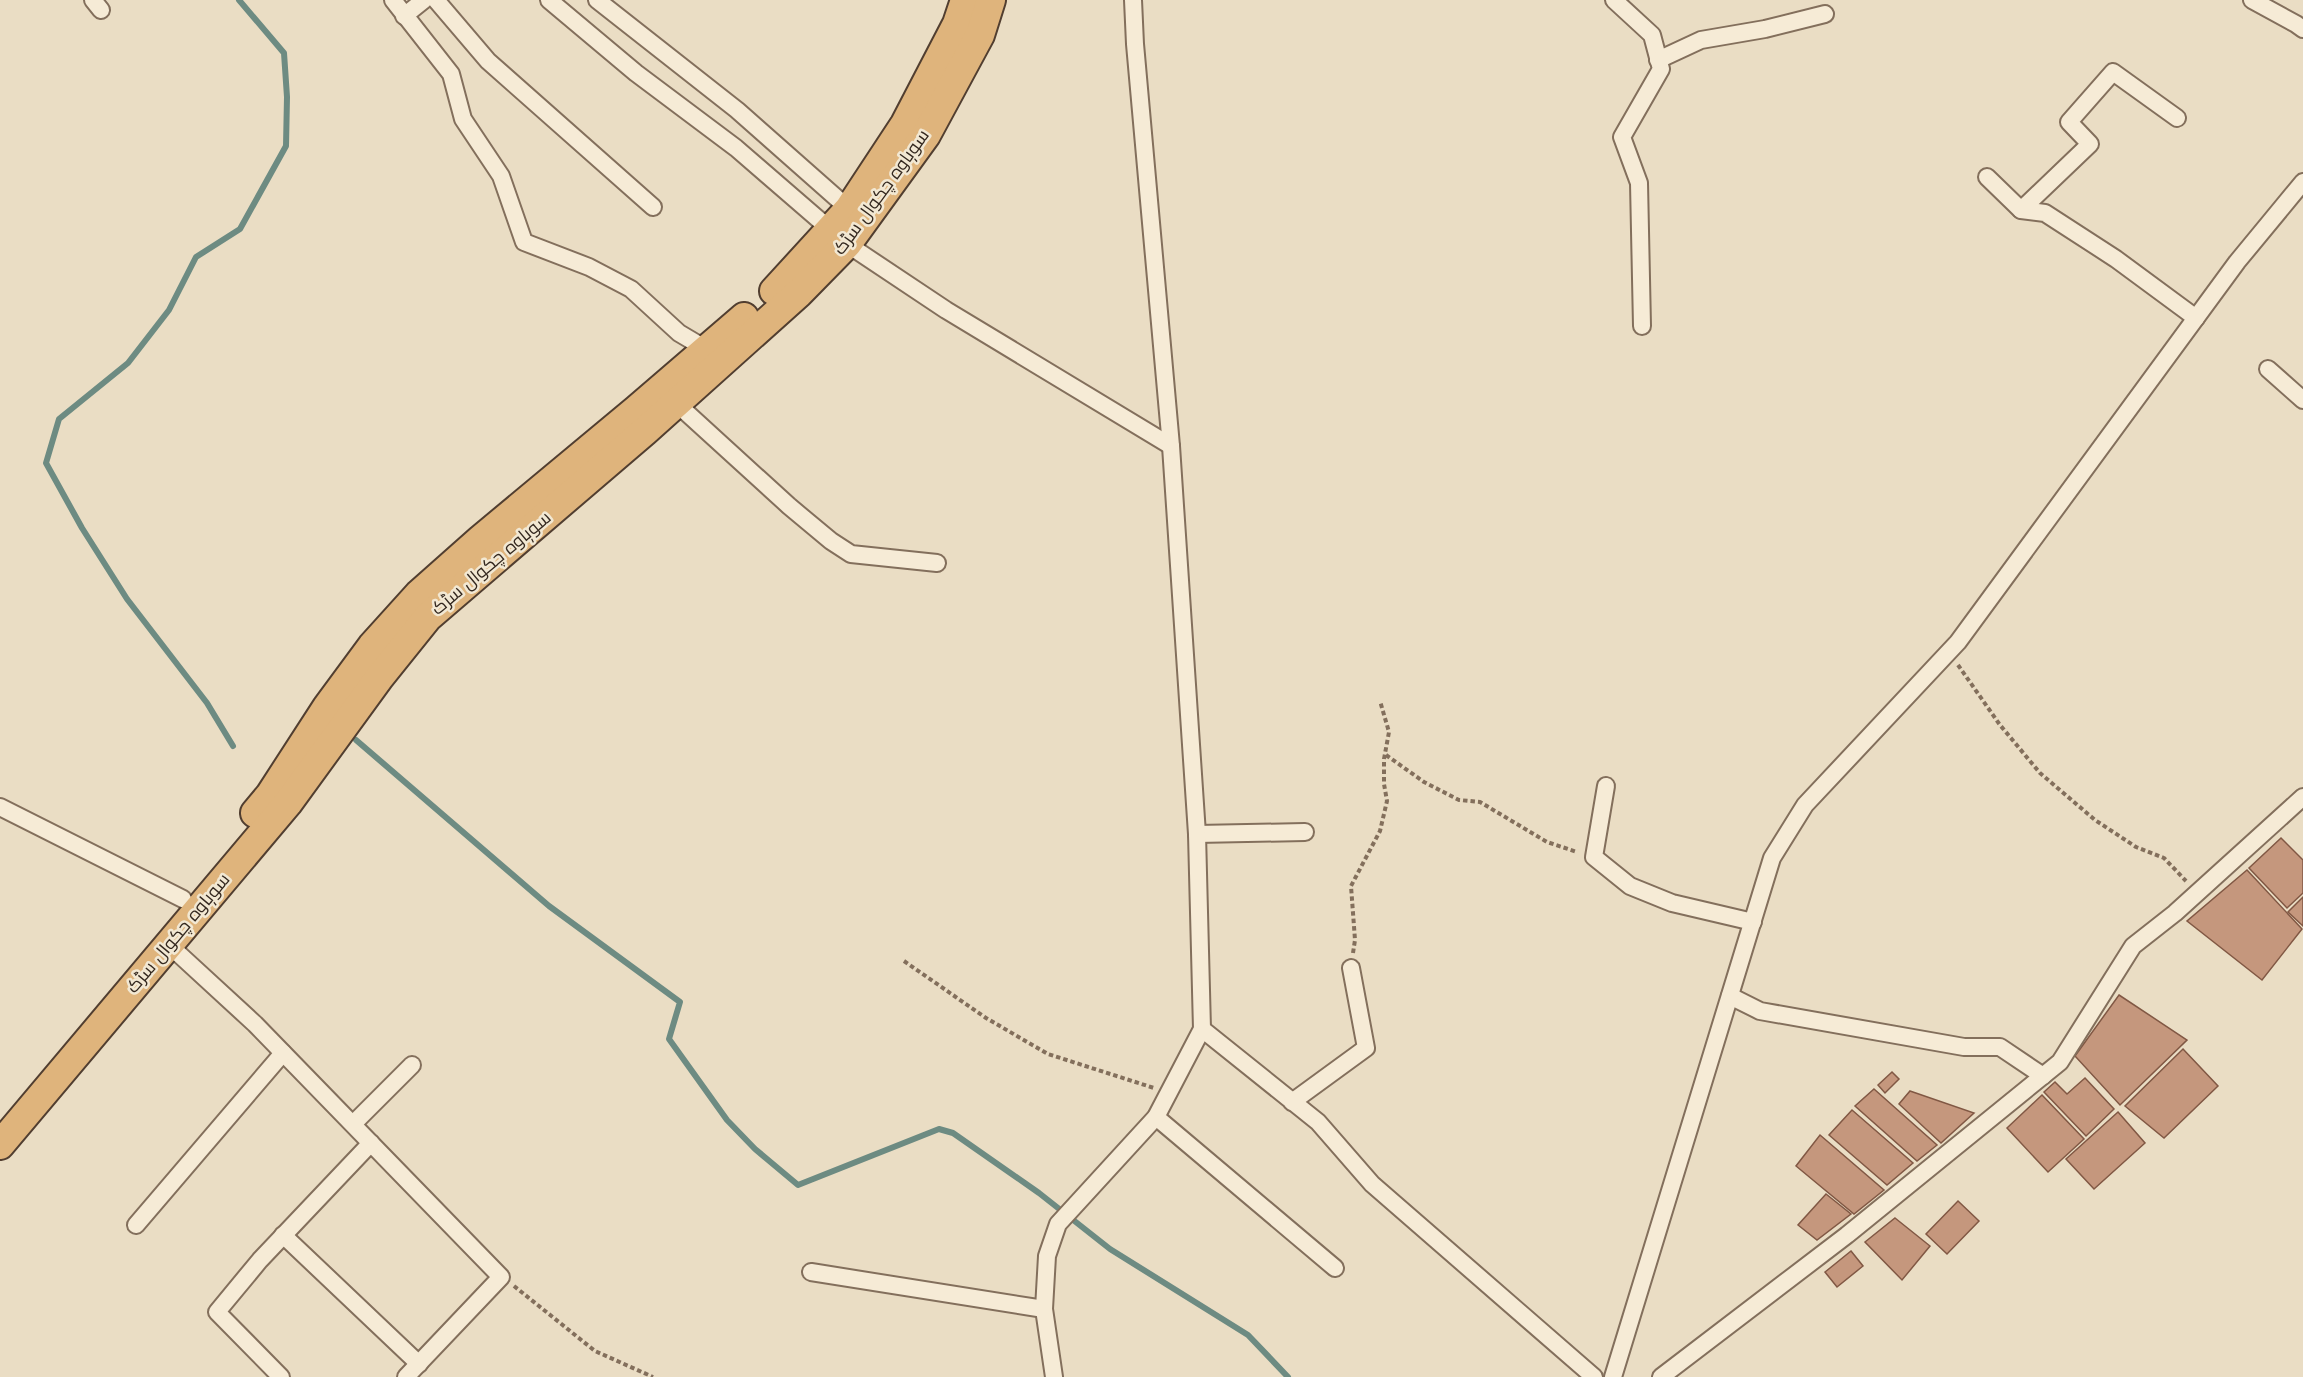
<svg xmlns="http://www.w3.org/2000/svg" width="2303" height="1377" font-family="'Libre Baskerville',Cairo,serif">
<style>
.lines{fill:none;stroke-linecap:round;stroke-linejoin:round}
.stream{stroke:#6d8b82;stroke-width:6}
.building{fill:#c5977d;stroke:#815844;stroke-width:1.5}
.minor-casing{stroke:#836f5c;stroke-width:20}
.trunk-casing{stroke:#513e30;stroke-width:32}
.path{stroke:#836f5c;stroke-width:4;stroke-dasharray:4.5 3;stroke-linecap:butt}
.minor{stroke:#f6ebd6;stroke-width:16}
.trunk{stroke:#dfb47c;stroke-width:28}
.labels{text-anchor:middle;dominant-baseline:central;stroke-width:5;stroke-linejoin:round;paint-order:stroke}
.street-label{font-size:18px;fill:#34281f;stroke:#f2e8d3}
</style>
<rect width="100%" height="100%" fill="#eaddc4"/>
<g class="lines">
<g class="stream">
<polyline points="356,740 549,906 680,1002 669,1039 727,1120 755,1149 798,1185 939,1129 953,1133 1039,1193 1110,1249 1248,1335 1288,1377"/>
<polyline points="233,746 207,703 127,599 82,528 46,463 59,419 128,363 169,310 196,257 240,229 286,146 287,97 284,53 239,0"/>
</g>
</g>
<g class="building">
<polygon points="2281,838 2303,860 2303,893 2287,908 2249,868"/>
<polygon points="2247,870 2302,929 2262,980 2187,921"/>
<polygon points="2303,897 2303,926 2288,912"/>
<polygon points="2119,995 2187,1040 2120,1105 2075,1056"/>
<polygon points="2183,1049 2218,1086 2164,1138 2125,1106"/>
<polygon points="1892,1072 1899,1079 1885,1093 1878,1085"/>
<polygon points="2085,1078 2114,1109 2086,1136 2044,1092 2055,1082 2067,1094"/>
<polygon points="1874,1089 1937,1145 1917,1161 1855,1106"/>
<polygon points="1910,1091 1974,1113 1941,1143 1899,1104"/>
<polygon points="2042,1095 2084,1139 2048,1172 2007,1128"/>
<polygon points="1852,1110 1913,1163 1887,1185 1829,1135"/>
<polygon points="2118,1112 2145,1143 2094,1189 2066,1159"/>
<polygon points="1820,1135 1884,1190 1854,1214 1796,1166"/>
<polygon points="1826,1194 1851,1214 1817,1240 1798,1225"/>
<polygon points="1958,1201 1979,1221 1947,1254 1926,1234"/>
<polygon points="1895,1218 1930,1246 1902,1280 1865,1242"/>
<polygon points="1851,1251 1863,1266 1837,1287 1825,1272"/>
</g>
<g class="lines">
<g class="minor-casing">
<g id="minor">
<polyline points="93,0 101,10"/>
<polyline points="393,0 451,74 463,119 501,176 524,242 589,267 631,289 679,333 706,349"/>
<polyline points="436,0 488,61 653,207"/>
<polyline points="549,0 636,73 736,148 847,244 946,310 1171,446"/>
<polyline points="597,0 737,110 849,209"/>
<polyline points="1614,0 1652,35 1661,69 1622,137 1639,183 1642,326"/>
<polyline points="2252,0 2296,24 2303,29"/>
<polyline points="404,16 424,0"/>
<polyline points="1658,60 1701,40 1765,29 1825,14"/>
<polyline points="1987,177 2021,210 2045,213 2116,259 2196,318"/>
<polyline points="2021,210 2090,144 2069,122 2113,72 2177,118"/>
<polyline points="2268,369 2303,400"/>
<polyline points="676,403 789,506 831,541 851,554 937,563"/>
<polyline points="1606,786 1594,857 1630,886 1672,903 1753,922"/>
<polyline points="0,807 183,899"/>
<polyline points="1197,834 1305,832"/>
<polyline points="168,944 255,1024 501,1277 406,1377"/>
<polyline points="1730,996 1760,1011 1964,1047 2000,1047 2043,1076"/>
<polyline points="1202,1029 1318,1122 1372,1184 1594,1377"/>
<polyline points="1292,1102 1366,1048 1351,968"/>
<polyline points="1156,1117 1335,1268"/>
<polyline points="353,1124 412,1065"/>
<polyline points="136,1225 283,1053"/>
<polyline points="283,1235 419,1364"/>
<polyline points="811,1272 1044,1309"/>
<polyline points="281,1377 217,1312 260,1260 371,1143"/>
<polyline points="1054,1377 1044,1309 1047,1256 1058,1224 1156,1117 1202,1029 1197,834 1171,446 1135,44 1133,0"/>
<polyline points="1613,1377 1772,858 1805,805 1958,642 2237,262 2303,182"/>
<polyline points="1661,1377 1847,1235 2060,1062 2133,946 2175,913 2303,797"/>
</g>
</g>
<g class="trunk-casing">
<g id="trunk">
<polyline points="774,291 849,209 905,124 957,24 965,0"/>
<polyline points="255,813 270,795 327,707 372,646 419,594 481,539 636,410 744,317"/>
<polyline points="0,1145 288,803 379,678 428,617 645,431 799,293 847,244 926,135 980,35 991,0"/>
</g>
</g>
<g class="path">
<polyline points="1958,665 2000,725 2040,773 2095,820 2136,847 2164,858 2186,881"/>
<polyline points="1386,755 1424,782 1459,800 1480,802 1547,842 1577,852"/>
<polyline points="1353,953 1355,940 1351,886 1380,831 1387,801 1384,784 1384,759 1389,732 1380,701"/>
<polyline points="904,961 986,1018 1048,1054 1154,1088"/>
<polyline points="514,1286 595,1351 653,1377"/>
</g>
<use href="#minor" class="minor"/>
<use href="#trunk" class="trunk"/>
</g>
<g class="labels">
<g class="street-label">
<text transform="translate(881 192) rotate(-54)">سوہاوہ چکوال سڑک</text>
<text transform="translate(491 563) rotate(-40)">سوہاوہ چکوال سڑک</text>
<text transform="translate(178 933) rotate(-50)">سوہاوہ چکوال سڑک</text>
</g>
</g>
</svg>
